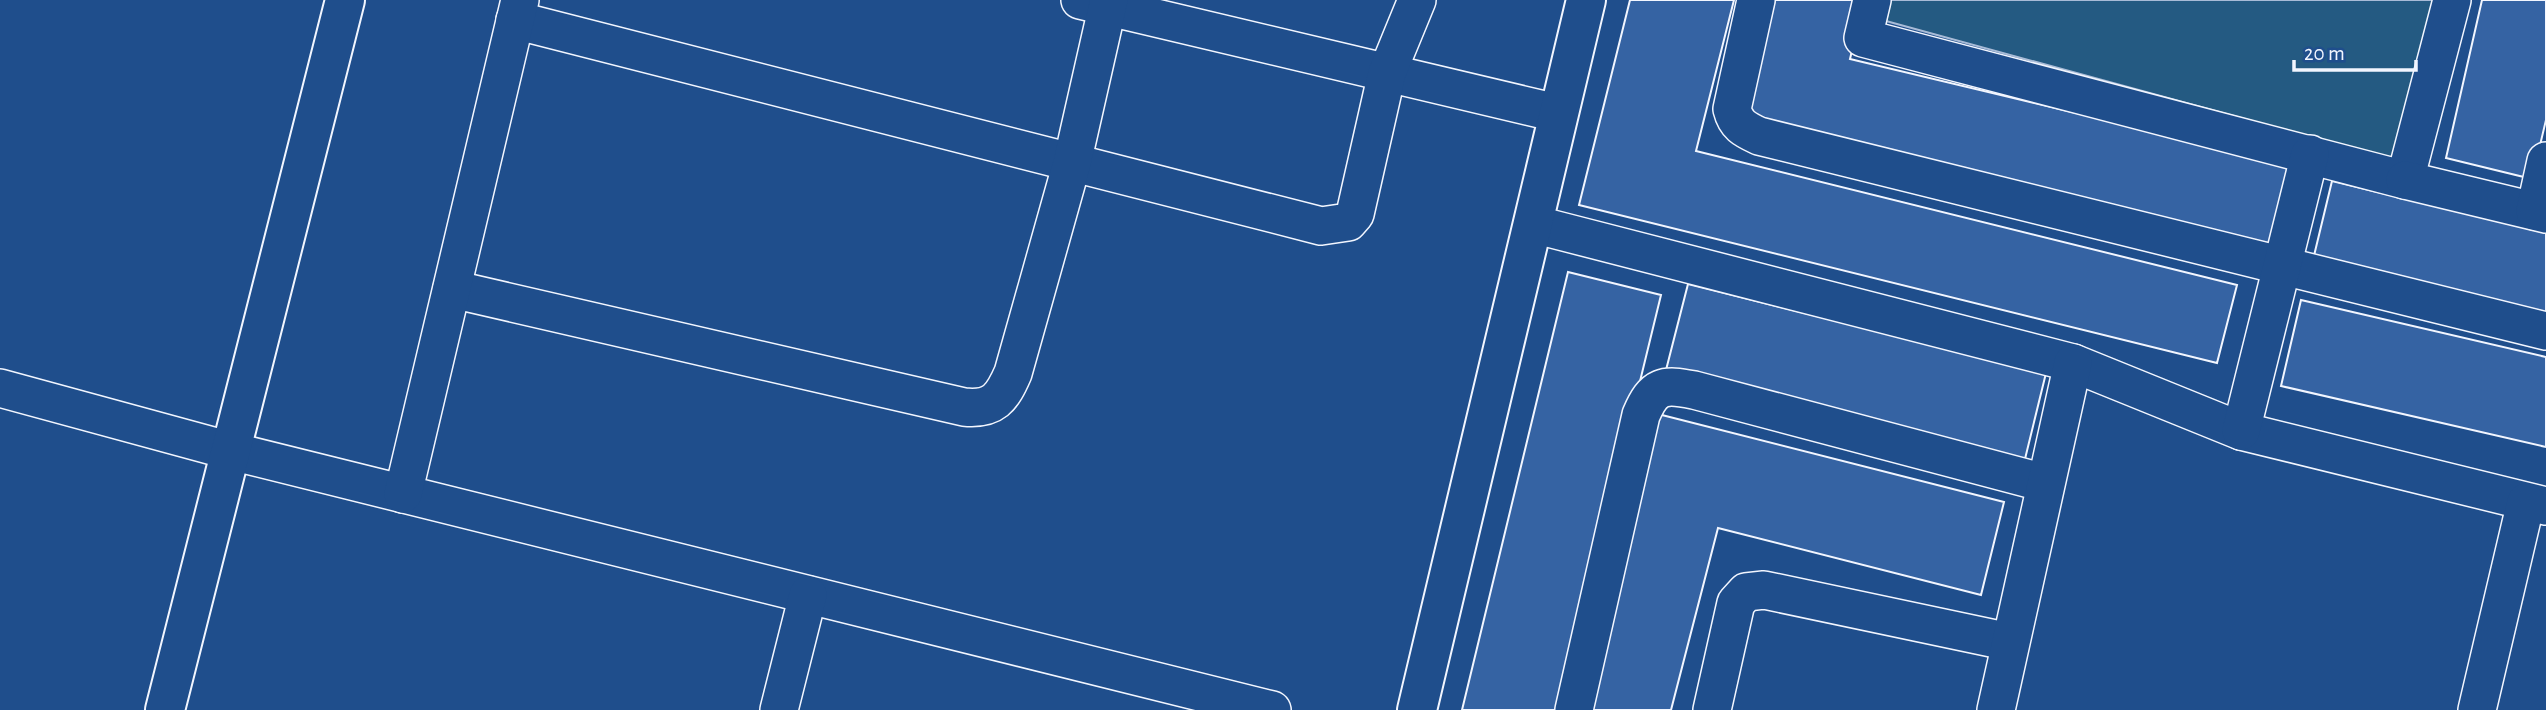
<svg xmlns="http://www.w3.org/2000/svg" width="2546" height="710" font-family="'Alegreya Sans',sans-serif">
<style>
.green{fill:#245a82;stroke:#a8bbd7;stroke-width:2}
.building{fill:#3563a3;stroke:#f2f6ff;stroke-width:2}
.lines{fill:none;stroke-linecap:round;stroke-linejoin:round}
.minor-casing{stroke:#f2f6ff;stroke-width:40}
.tertiary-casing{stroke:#f2f6ff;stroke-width:42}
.minor{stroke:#1f4e8c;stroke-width:37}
.tertiary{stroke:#1f4e8c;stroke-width:38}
</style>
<rect width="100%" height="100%" fill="#1f4e8c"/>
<polygon class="green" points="1891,0 2437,0 2395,160 1886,21"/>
<g class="building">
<polygon points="1630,0 1734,0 1696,151 2237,285 2217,363 1579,205"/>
<polygon points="1775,0 1864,0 1850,59 2290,164 2270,249 1746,124"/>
<polygon points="2482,0 2546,0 2546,120 2532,179 2446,158"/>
<polygon points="2332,181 2546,233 2546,320 2312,264"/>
<polygon points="1568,272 1661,295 1560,710 1462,710"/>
<polygon points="1688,284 2046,373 2025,459 1666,370"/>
<polygon points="2301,300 2546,357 2546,447 2281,386"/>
<polygon points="1654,413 2004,502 1981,595 1718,528 1671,710 1579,710"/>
</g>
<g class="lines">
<g class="minor-casing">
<g id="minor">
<polyline points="1080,0 1557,113"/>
<path d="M1756 0 1732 109C1736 125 1744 129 1759 136L2546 331"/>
<polyline points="1872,0 1863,38 2405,180 2452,0"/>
<polyline points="515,20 1321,226 1348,222 1355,214 1387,73 1417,0"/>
<polyline points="2405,180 2546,214"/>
<polyline points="2535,211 2546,161"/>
<polyline points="1533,224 2073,363 2241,431 2546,506"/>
<path d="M452 289 964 407C994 410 1002 398 1013 373L1072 163 1109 0"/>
<polyline points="0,388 231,451 1272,710"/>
<polyline points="2241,431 2310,154"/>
<polyline points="403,494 520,0"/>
<polyline points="779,710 808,595"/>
<path d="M1574 710 1641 415C1654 385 1663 384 1694 390L2045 483"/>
<polyline points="1712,710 1736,603 1746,592 1764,590 2010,642"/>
<polyline points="1996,710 2073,363"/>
<polyline points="2477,710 2526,502"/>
</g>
</g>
<g class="tertiary-casing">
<g id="tertiary">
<polyline points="165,710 345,0"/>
<polyline points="1417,710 1586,0"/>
</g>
</g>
<use href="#minor" class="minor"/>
<use href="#tertiary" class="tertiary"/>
</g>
<path d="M2294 60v10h122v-10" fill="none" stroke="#f2f6ff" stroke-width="3.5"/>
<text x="2304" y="60" font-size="21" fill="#f2f6ff" stroke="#1f4e8c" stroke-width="5" paint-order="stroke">20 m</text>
</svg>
